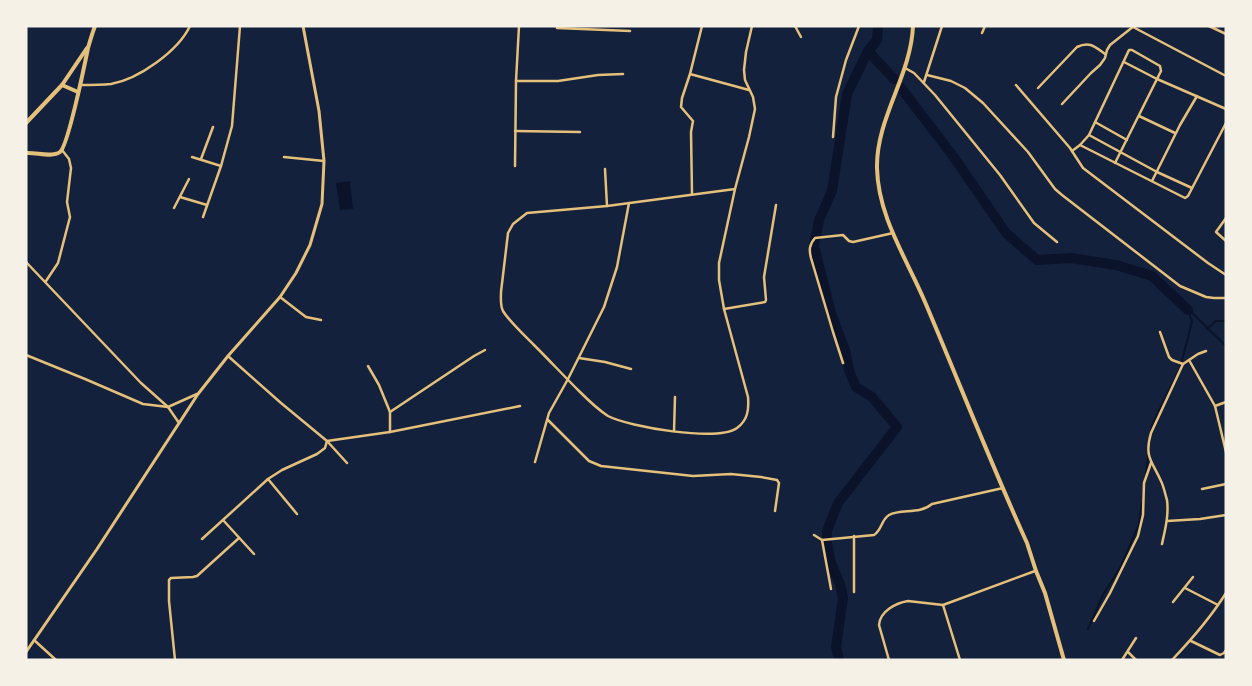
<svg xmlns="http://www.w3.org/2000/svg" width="1252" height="686" font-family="'Roboto Condensed',sans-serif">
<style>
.water{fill:#0b132b}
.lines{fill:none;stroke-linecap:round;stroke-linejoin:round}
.stream{stroke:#0b132b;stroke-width:2}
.river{stroke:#0b132b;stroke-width:10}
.minor{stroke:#e5c07b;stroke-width:2.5}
.tertiary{stroke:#e5c07b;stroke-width:3}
.primary{stroke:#e5c07b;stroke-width:4}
</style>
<rect width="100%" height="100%" fill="#14213d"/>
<polygon class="water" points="350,181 353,209 340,210 336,183"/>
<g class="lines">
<g class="stream">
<polyline points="1190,311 1226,346"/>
<polyline points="1207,329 1216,321 1226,321"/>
<polyline points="1151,431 1152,425 1180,368 1192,322 1188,310"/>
<polyline points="1146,473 1148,456"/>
<polyline points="1088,629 1103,595 1120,568 1139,524 1142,503"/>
</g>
<g class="river">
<polyline points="868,51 894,79"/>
<polyline points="901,88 953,156 1006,233 1037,260 1071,258 1116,265 1152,276 1188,310"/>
<polyline points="839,660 836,647 843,598 840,584 831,563 827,543 827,531 838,503 897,427 872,397 856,387 849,371 846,353 831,313 814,246 819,220 832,191 847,94 868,51 877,40 878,26"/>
</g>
<g class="minor">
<polyline points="557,26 557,28 630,31"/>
<polyline points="795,26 801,37"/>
<polyline points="1209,26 1226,34"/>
<polyline points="1133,27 1226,76"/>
<polyline points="982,33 985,26"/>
<polyline points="905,68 914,73 935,95 1000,175 1034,223 1057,242"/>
<polyline points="690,74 749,90"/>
<polyline points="927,75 951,81 965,88 983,103 1028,152 1055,189 1062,195 1180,286 1206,297 1214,298 1226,298"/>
<polyline points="516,81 558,81 598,75 623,74"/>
<polyline points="924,82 942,26"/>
<path d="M80 85C90 85 101 85 111 84 139 79 178 51 190 26"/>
<polyline points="1016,85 1070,148 1083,168 1208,263 1226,275"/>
<path d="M1038 88 1077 47C1090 41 1095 47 1105 54"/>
<polyline points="1062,104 1091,73 1100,65 1105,58 1107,50 1110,45 1134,26"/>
<polyline points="1139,116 1175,133"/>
<polyline points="1095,122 1127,140"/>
<polyline points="515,131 580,132"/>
<polyline points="1089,135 1157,172 1192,188"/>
<polyline points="833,137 836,97 846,60 859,26"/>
<polyline points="1080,145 1185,198 1188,196 1226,123"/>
<polyline points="1072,151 1080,145 1089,135 1129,50 1132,50 1160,66 1161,71 1157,79 1226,109"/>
<polyline points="192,157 221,166"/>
<polyline points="284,157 324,161"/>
<polyline points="201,159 213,127"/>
<polyline points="1115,163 1157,79 1124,62"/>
<polyline points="515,166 516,81 519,26"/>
<polyline points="605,169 607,206"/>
<polyline points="1152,181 1180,125 1197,96"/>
<path d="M735 189 607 206 527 213 513 224 508 233 501 292C501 299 500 305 503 311 509 321 525 336 534 345 549 360 564 376 579 391 588 400 597 409 608 416 629 427 717 442 737 428 748 420 749 409 748 397L724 309 719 280V263L735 189 749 137 755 109 753 97 745 80 744 70 746 52 752 26"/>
<polyline points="692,194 691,132 693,121 681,107 682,98 690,74 702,26"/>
<polyline points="180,197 207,205"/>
<polyline points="174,208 189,179"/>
<polyline points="203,217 221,166 232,126 240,26"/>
<polyline points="1226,218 1216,232 1226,241"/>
<polyline points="26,262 141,383 168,407 179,423"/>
<polyline points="46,281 58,263 70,217 67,202 71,168 69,159 62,150"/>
<polyline points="280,297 306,317 321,320"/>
<polyline points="724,309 765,302 766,300 764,277 776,205"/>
<polyline points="1160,332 1169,357 1172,360 1183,364"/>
<polyline points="26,355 85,379 143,404 168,407 197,394"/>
<polyline points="228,356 281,403 327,441 347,463"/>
<polyline points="579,358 605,362 631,369"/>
<polyline points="1189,360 1215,406 1226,452"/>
<path d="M843 363 833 332 811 258C809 250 809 245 815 238L843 235 849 241 853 242 893 233"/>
<polyline points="368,366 379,385 390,412"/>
<polyline points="1215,406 1226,402"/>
<polyline points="548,420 589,461 601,466 693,476 731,474 761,477 777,480 779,483 775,511"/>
<polyline points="674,431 675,397"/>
<polyline points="390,432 390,412 474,356 485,350"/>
<polyline points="535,462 549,413 568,379 604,307 617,267 629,203"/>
<polyline points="268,479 297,514"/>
<polyline points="1202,489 1226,484"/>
<polyline points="223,520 254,554"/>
<polyline points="1167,521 1200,519 1226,515"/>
<path d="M814 535 822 540 874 535C882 530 881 520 889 515 901 508 919 515 932 504L1003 488"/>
<polyline points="854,536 854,592"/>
<polyline points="202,539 268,479 282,470 317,454 325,448 327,441 390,432 520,406"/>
<polyline points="822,540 831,589"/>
<path d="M1162 544C1165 530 1169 515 1167 500 1165 494 1164 487 1161 481 1152 461 1144 457 1151 433L1183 364 1198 354 1206 351"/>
<polyline points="1185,588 1218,605"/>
<polyline points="1173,602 1193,577"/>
<polyline points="943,605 960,660"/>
<polyline points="1094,621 1110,593 1138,536 1143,515 1144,483 1151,463"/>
<polyline points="34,640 56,660"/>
<polyline points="1191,641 1220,655 1224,653 1226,650"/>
<polyline points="1128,652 1136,660"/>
<polyline points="175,660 169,601 169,580 171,578 193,577 197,576 239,538"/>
<path d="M889 660 879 625C880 611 896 603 908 601L943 605 1035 571"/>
<polyline points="1122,660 1136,638"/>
<path d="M1172 660C1192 639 1211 617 1226 593"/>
</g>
<polyline class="tertiary" points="26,652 97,549 198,394 228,356 280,297 296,273 310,245 322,204 324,161 319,111 303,26"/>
<g class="primary">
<path d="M913 26C911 76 876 118 877 168 878 217 907 259 925 302 959 382 991 464 1027 543L1036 571 1045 593 1064 660"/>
<polyline points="62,85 78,92"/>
<polyline points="26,123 62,85 87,48"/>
<path d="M26 153C36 152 52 158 60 152 68 146 85 63 88 48 90 41 92 34 95 26"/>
</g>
</g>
<rect width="1252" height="686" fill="none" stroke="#f6f1e7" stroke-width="55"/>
</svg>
